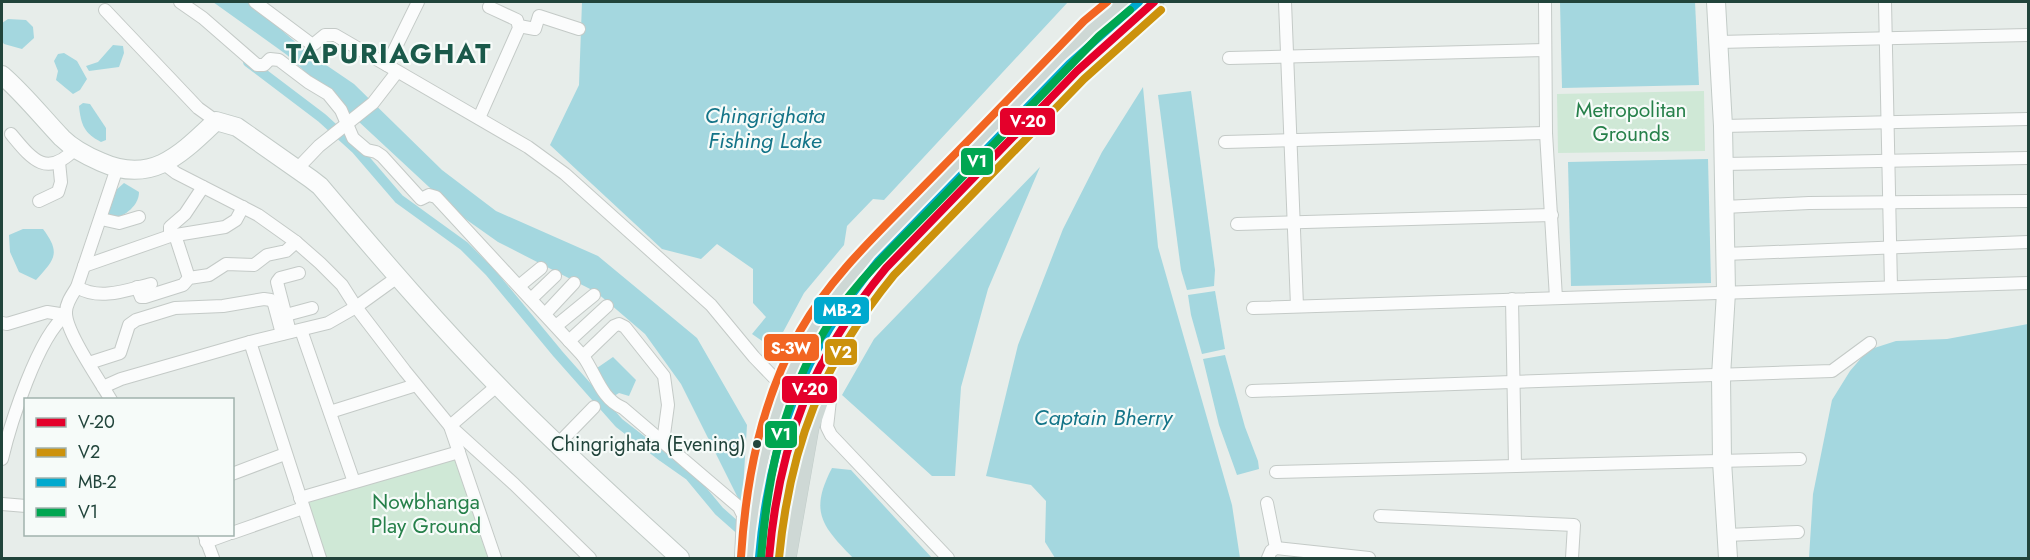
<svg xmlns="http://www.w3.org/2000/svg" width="2030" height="560" font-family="Jost,sans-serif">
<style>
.green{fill:#cfe8d6}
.water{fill:#a4d7df}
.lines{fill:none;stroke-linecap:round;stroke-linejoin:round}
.canal{stroke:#a4d7df;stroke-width:10}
.street-casing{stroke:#c4cac7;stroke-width:14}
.secondary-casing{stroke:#c2cbc7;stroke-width:20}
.primary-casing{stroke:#c1ccc9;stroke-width:21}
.street{stroke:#fbfcfc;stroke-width:12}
.secondary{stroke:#fbfcfc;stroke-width:18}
.primary{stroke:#ced8d5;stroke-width:20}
.bus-1-casing{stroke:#f6fbf9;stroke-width:12}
.bus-2-casing{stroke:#f6fbf9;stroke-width:12}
.bus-3-casing{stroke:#f6fbf9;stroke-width:12}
.bus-4-casing{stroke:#f6fbf9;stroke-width:12}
.bus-5-casing{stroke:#f6fbf9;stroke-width:12}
.bus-1{stroke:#e4002b;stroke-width:8}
.bus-2{stroke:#cc920c;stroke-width:8}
.bus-3{stroke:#00a9ce;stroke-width:8}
.bus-4{stroke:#00a651;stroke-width:8}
.bus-5{stroke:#f26522;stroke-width:8}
.bus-dot{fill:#21443b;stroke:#f6fbf9;stroke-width:2}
.labels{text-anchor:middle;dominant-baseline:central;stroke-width:4.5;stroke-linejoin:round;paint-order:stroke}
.bus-label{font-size:20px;fill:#21443b;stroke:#f6fbf9;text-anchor:end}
.park-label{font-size:21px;fill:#26804a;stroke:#f6fbf9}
.water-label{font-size:22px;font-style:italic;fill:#137488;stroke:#f6fbf9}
.district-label{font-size:27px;font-weight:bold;letter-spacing:1.5px;fill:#1a594a;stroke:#f6fbf9}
.line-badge{stroke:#f6fbf9;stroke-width:2}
.badge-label{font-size:16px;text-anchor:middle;font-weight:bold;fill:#fff}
</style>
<rect width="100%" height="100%" fill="#e7edea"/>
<g class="green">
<polygon points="1704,91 1705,151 1558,153 1557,94"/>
<polygon points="456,459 489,558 323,558 303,501"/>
</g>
<g class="water">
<polygon points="213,2 249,2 307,52 354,84 442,170 496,211 598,256 697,338 747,425 742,506 681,384 645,334 596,292 498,242 457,213 287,55"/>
<polygon points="582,2 1068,2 884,200 873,199 847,226 844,245 804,293 774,349 752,334 766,317 753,303 753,269 717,244 701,259 662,249 550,145 579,85"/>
<polygon points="1560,2 1695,2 1699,85 1562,88"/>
<polygon points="8,19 26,20 33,27 34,38 22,49 4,44 2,41 2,23"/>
<polygon points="113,45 123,46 124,53 119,67 89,71 86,66 98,62"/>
<polygon points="64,53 77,61 87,79 80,90 73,94 56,80 58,71 54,61 58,54"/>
<polygon points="1143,87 1158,247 1232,505 1240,558 1055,558 1045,542 1046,501 1031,485 986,476 1018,345 1063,229 1102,152"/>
<polygon points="1191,91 1215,270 1214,286 1187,290 1181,270 1158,95"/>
<path d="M83 103 90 104 106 128V140L101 142C84 133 81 125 79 106Z"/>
<polygon points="1708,159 1711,283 1571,286 1568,162"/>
<polygon points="1040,167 988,289 961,387 955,476 932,476 842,395 874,339"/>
<path d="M124 183 139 192C139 206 125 215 113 220L107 214 115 191Z"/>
<path d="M23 229H43C61 253 55 259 36 280L19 272 10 252 9 235Z"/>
<polygon points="1215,291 1225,349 1202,354 1191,315 1188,295"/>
<polygon points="2028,324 2028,558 1809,558 1813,494 1832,400 1850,371 1868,350 1896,341 1947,339"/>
<polygon points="1225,355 1245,427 1258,461 1259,469 1237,475 1219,425 1203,359"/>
<polygon points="613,357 636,380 629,396 619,393 611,398 597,368"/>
<path d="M832 468 851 470 932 558H853C822 526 809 512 832 468Z"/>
</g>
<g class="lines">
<polyline class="canal" points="248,62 322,118 356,149 399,199 464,246 490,272 558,354 619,423 663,457 690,476 719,511 745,534"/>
<g class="street-casing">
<g id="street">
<path d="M180 2 203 18 257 65H264L270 59 279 60 308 82 328 94 341 110 353 138 367 150 376 152 382 156 421 199 429 195 436 197 583 356C596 374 601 399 623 408L739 507 743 515 741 558"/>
<polyline points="255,2 310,43 314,44 325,35 335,35 528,147 565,174 711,305 754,357 784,388"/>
<polyline points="1285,2 1297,306"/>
<polyline points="1545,2 1546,133 1556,298"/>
<polyline points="1885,2 1891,287"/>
<polyline points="105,10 198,108 216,121"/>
<polyline points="519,26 535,29 539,16 579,29"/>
<polyline points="1719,42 2028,35"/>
<polyline points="1229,58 1545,50"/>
<polyline points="387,65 418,2"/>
<polyline points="479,118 519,28 517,20 489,7"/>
<polyline points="1723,126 2028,119"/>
<path d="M11 134C31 158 46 179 75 149"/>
<polyline points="1225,142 1546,133"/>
<polyline points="163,163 176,173 258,215 296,242 320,263 342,285 356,307 405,371 450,426 514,484 590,558"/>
<polyline points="1723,164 2028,158"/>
<polyline points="297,169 319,146 373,103 397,72"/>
<polyline points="39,201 58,192 61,182 59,162"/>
<polyline points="1724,207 1809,203 2028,201"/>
<polyline points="101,219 119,223 139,217"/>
<polyline points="1237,224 1552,215"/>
<polyline points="175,235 189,278"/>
<polyline points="170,236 170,227 185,214 203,187"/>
<polyline points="1725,254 2028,242"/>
<polyline points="84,266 170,236 225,227 236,220 243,207"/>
<polyline points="519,286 541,268"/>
<path d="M77 287C100 301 127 290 151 284"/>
<polyline points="137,287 141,297 145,297 183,285 189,278 209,275 226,264 254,265 267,255 286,251 296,242"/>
<polyline points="531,299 555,276"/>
<polyline points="1512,299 1515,466"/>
<polyline points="1253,308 2028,283"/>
<polyline points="545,314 574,283"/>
<polyline points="286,315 312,308"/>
<polyline points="2,323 7,324 47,312 66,315"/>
<polyline points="556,326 594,295"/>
<polyline points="301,330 354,482"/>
<polyline points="290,332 277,282 280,278 299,273"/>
<polyline points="569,341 607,306"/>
<polyline points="250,342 320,558"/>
<polyline points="583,356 614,326 619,324 625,327 664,376 668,405 663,442"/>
<polyline points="89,363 120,353 129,325 136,320 175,308 223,306 264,299 271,300 274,304 282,334"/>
<polyline points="827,378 830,400 827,427 831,435 948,558"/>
<polyline points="103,387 121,379 250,342 328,323 356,307 399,276"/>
<polyline points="1252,391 1832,371 1870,343"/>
<path d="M111 400C100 381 65 331 66 312 66 303 72 295 77 287L117 168"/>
<polyline points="330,412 416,385"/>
<polyline points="558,444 594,407"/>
<path d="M2 459C10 425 38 336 66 315"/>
<polyline points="1276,472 1800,459"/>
<polyline points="232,474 285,454"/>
<polyline points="300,498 459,452"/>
<polyline points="1267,503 1276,548"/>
<polyline points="2,504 26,506"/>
<polyline points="1380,516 1574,525 1572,558"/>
<polyline points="232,533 303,508"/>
<polyline points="204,534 213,558"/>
<polyline points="1727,535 1798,532"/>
<polyline points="206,542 228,534"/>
<polyline points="495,558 450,426 498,385"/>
<polyline points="1268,558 1271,551 1276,548 1369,558"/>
</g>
</g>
<g class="secondary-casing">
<g id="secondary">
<polyline points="1716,2 1723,126 1726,292 1721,376 1722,461 1728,558"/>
<path d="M2 75C24 94 42 117 62 138 73 149 87 156 101 162 152 185 181 154 216 121L237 127 311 179 320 186C380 257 440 327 505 393 561 450 621 504 680 558"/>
</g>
</g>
<g class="primary-casing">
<g id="primary">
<path d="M751 558C755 485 770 411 804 346 818 318 837 294 857 270L1092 28 1123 2"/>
<path d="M769 558C774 452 815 347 886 268L1077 71 1154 2"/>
<polyline points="786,558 809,427 821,392"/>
</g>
</g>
<use href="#street" class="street"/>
<use href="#secondary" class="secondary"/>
<use href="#primary" class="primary"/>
<g class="bus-1-casing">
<path id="bus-1" d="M769 558C779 442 812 358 886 268L1077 71 1154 2"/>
</g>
<g class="bus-2-casing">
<path id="bus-2" d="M779 558C790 445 822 363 894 275L1084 79 1161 10"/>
</g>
<g class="bus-3-casing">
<path id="bus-3" d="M759 557C769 440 803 352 878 261L1069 64 1139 2"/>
</g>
<g class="bus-4-casing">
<path id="bus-4" d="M761 558C767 483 781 407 819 340 848 288 893 248 934 206 989 149 1044 92 1099 36L1130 10"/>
</g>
<g class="bus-5-casing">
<path id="bus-5" d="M741 557C746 479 761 401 800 331 830 278 875 236 917 193 973 136 1029 78 1084 21L1107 2"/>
</g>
<use href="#bus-1" class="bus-1"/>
<use href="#bus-2" class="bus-2"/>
<use href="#bus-3" class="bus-3"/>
<use href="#bus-4" class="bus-4"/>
<use href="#bus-5" class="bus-5"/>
</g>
<circle class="bus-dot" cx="757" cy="444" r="5"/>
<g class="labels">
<g class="bus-label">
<text x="746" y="444">Chingrighata (Evening)</text>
</g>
<g class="park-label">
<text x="1631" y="110">Metropolitan<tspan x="1631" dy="24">Grounds</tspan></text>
<text x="426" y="502">Nowbhanga<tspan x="426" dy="24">Play Ground</tspan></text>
</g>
<g class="water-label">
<text x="765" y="115">Chingrighata<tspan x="765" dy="25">Fishing Lake</tspan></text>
<text x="1103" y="417">Captain Bherry</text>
</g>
<g class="district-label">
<text x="389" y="53">TAPURIAGHAT</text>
</g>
</g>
<g class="line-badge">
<rect x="999" y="107" width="57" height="29" rx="6" fill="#e4002b"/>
<rect x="960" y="147" width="34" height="29" rx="6" fill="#00a651"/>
<rect x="813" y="296" width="57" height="29" rx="6" fill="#00a9ce"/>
<rect x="763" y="333" width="57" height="29" rx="6" fill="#f26522"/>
<rect x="824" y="338" width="34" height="28" rx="6" fill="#cc920c"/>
<rect x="781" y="375" width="57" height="29" rx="6" fill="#e4002b"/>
<rect x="764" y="420" width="34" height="29" rx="6" fill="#00a651"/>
</g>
<g class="badge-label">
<text x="1028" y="127">V-20</text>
<text x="977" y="167">V1</text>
<text x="842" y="316">MB-2</text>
<text x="791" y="354">S-3W</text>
<text x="841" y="358">V2</text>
<text x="810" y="395">V-20</text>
<text x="781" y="440">V1</text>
</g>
<rect width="2030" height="560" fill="none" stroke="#21443b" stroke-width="6"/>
<rect x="24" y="398" width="210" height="138" fill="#f6fbf9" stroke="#a1b2ad" stroke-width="1.5"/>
<rect x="36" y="418" width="30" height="9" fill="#e4002b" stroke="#a1b2ad" stroke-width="1.5"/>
<text x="78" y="428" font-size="18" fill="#21443b">V-20</text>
<rect x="36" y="448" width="30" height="9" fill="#cc920c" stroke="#a1b2ad" stroke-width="1.5"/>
<text x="78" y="458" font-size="18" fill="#21443b">V2</text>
<rect x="36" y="478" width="30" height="9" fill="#00a9ce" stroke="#a1b2ad" stroke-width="1.5"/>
<text x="78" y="488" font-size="18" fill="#21443b">MB-2</text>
<rect x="36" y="508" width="30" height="9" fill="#00a651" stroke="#a1b2ad" stroke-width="1.5"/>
<text x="78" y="518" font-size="18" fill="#21443b">V1</text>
</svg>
